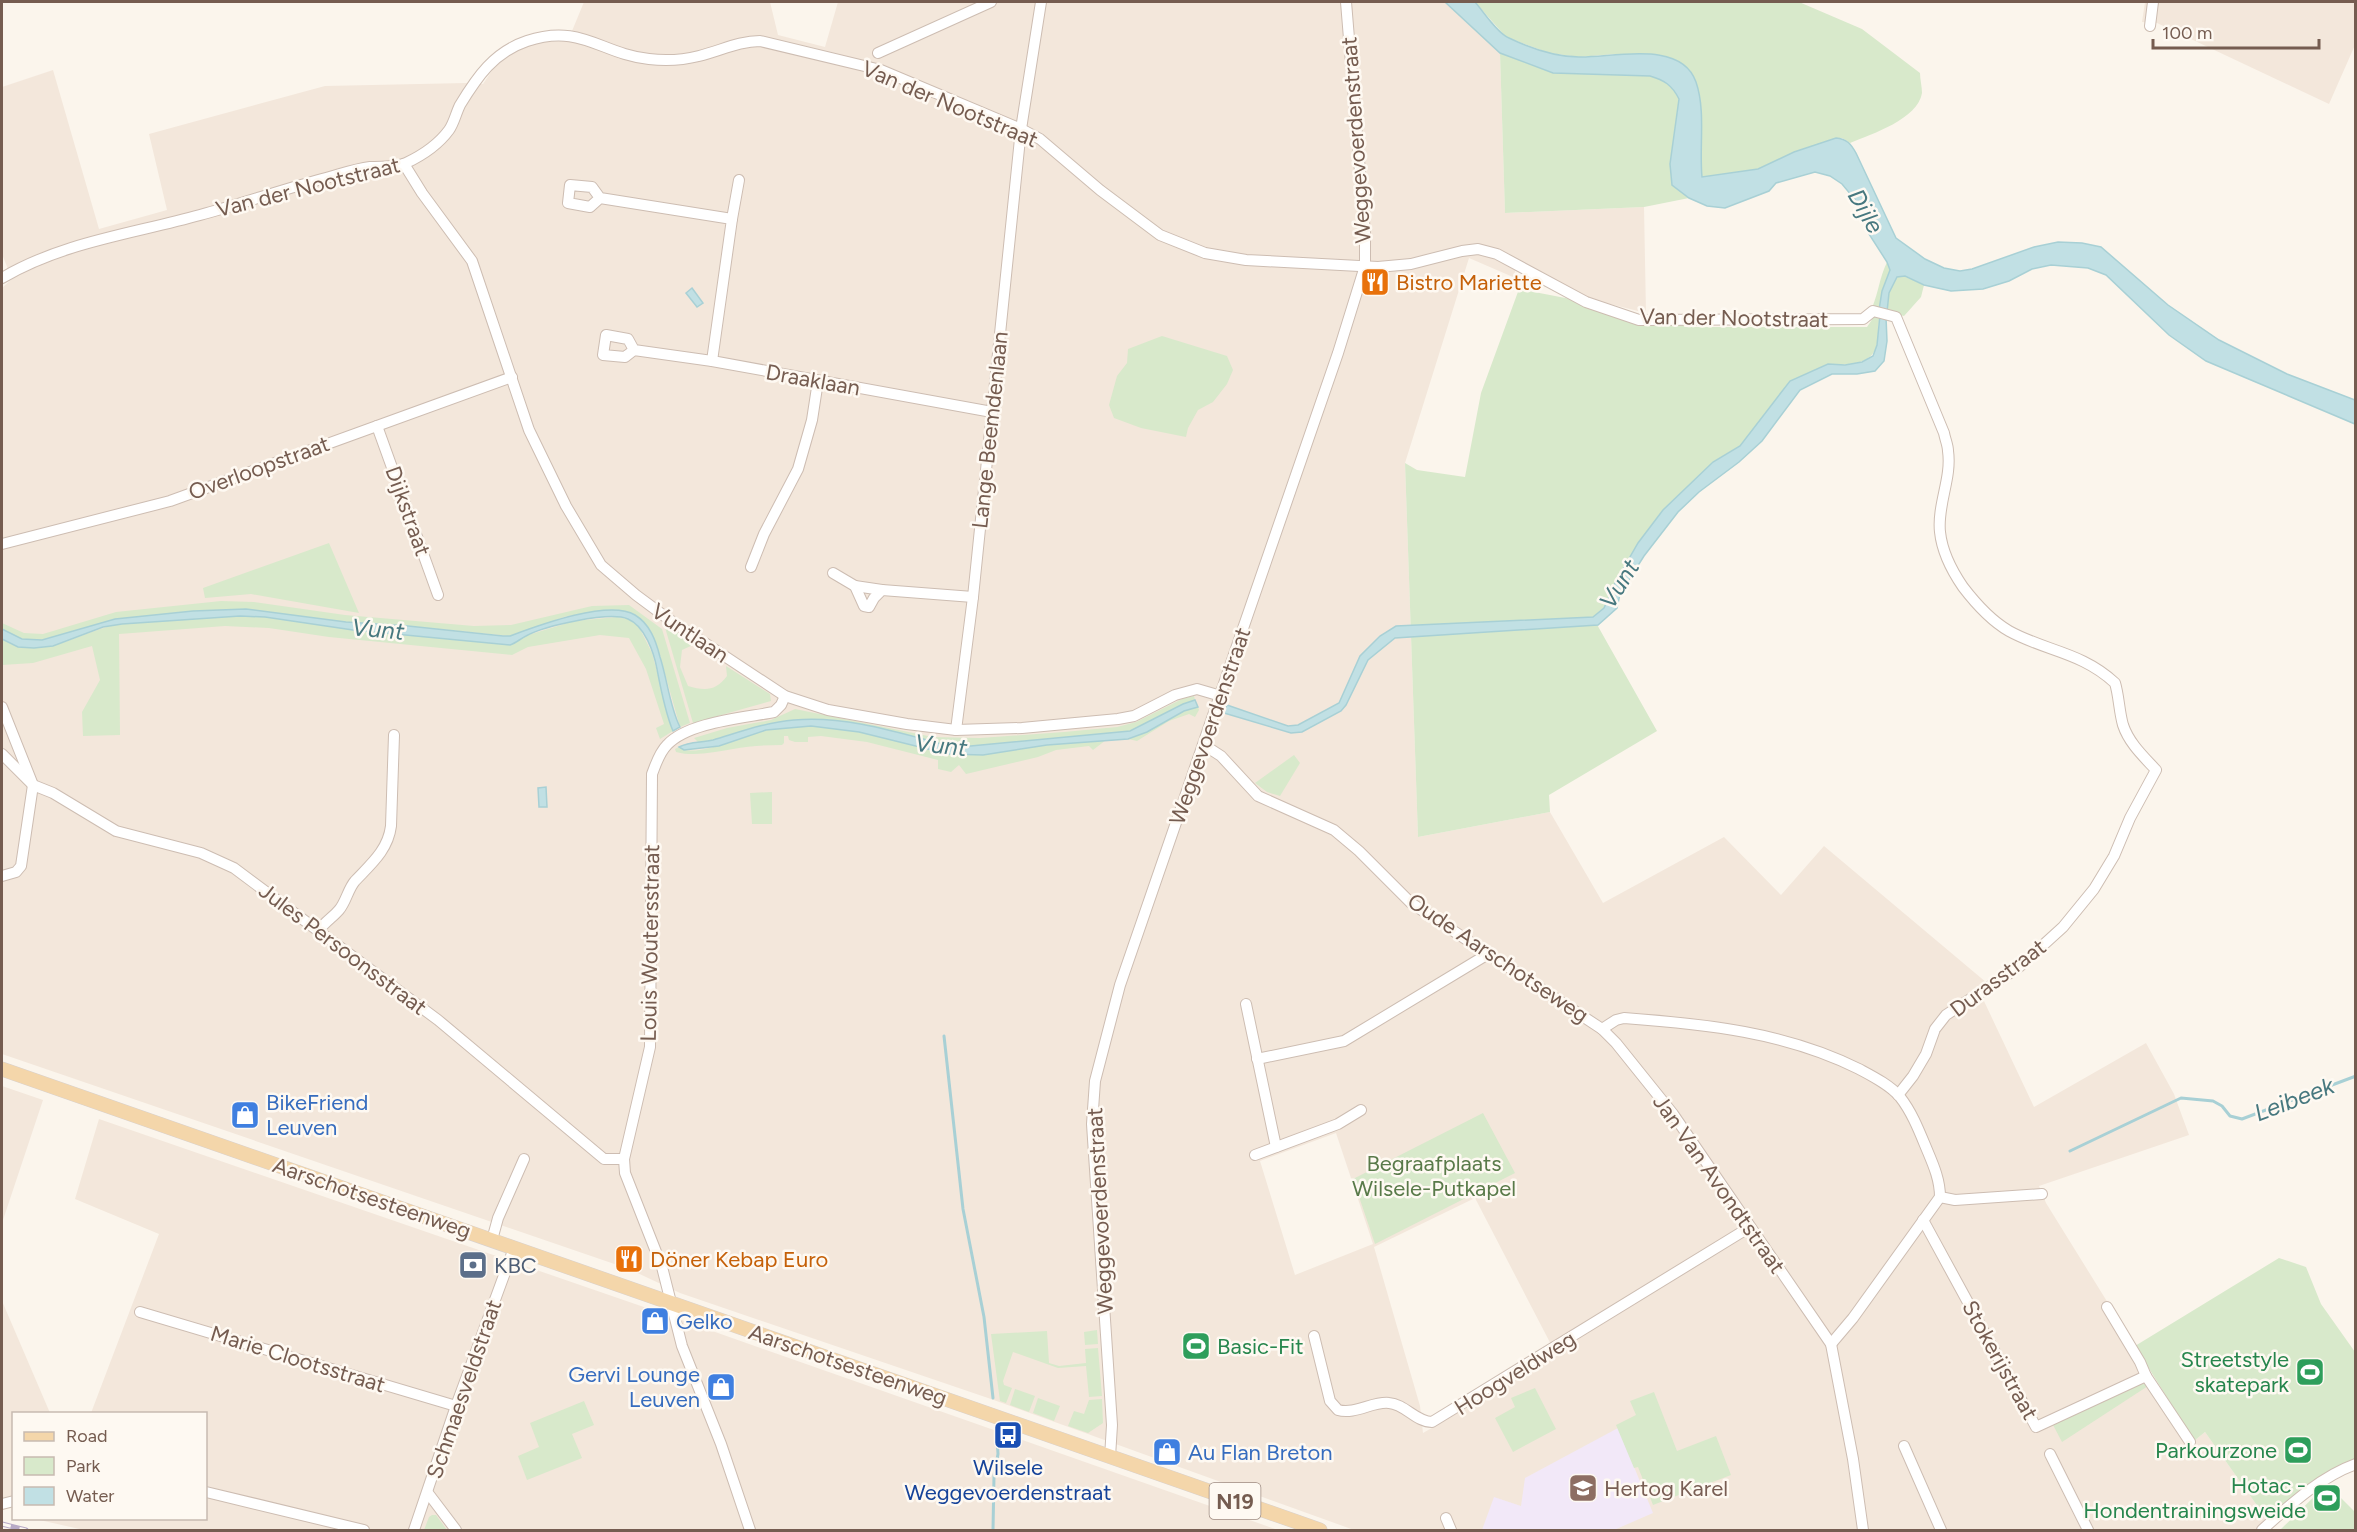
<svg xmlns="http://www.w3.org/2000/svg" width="2357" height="1532" font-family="Figtree,sans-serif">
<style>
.residential{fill:#f3e7db;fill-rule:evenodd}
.education{fill:#f2e8f8}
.green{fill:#d8e9cb}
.water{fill:#c1e0e4;stroke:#a8d0d5;stroke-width:1.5}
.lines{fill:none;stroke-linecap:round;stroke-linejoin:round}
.stream{stroke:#a8d0d5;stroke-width:3}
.minor-casing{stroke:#cdbdb2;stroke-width:12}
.major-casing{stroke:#d8d1ce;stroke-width:15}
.minor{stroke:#fff;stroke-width:10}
.major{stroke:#f4d6aa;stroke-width:14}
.rail-casing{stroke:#b8aac6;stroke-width:5}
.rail{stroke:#fef9f2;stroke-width:3;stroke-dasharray:9;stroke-linecap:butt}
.labels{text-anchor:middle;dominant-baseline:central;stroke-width:5;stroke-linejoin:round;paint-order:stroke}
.shield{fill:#fef9f2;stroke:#9e8b81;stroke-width:1.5}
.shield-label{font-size:21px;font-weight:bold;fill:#755c50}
.street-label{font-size:22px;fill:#755c50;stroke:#fef9f2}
.food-label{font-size:22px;fill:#c56008;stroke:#fef9f2;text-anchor:start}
.shop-label{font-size:22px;fill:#366cbe;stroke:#fef9f2;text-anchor:start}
.park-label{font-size:22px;fill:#597a49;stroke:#fef9f2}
.service-label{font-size:22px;fill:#4e5e75;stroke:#fef9f2;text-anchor:start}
.leisure-label{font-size:22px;fill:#27864d;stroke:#fef9f2;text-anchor:end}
.transit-label{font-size:22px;fill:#164399;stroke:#fef9f2}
.education-label{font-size:22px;fill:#785e54;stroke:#fef9f2;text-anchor:start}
.water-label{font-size:24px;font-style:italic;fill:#47787f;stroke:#fef9f2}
</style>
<rect width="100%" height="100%" fill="#fbf5ec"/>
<g class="residential">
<path d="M584 2H770L778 35 825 47 838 2H1445L1500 53 1505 213 1644 207 1646 313 1586 298 1519 262 1513 277 1469 258 1405 463 1418 837 1550 812 1603 903 1724 837 1781 895 1824 846 1987 983 1994 991 1983 999 2034 1107 2146 1043 2174 1094 2189 1135 2039 1186 2046 1203 2108 1303 2103 1307 2194 1441 2205 1432 2268 1521 2257 1530H1354L991 1399 680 1293 629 1269 2 1054V288L12 279 2 254V87L53 70 99 229 167 210 149 134 325 86 466 83 483 84 495 66 518 50 539 42 572 41V31ZM1336 1133 1373 1244 1295 1275 1260 1161ZM1475 1198 1557 1356 1423 1433 1420 1406 1374 1247Z"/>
<polygon points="2145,2 2355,2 2355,45 2329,104 2157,23 2142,22"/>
<polygon points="2,1086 43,1100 2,1223"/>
<polygon points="99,1119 667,1315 1278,1530 84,1530 35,1519 206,1518 206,1414 91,1413 159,1234 75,1199"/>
<polygon points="2,1301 50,1413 14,1414 13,1497 2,1511"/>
</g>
<polygon class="education" points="1618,1428 1653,1513 1614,1530 1482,1530 1494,1497 1521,1506 1525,1478"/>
<g class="green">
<path d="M1475 2H1799L1862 29 1920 73C1920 79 1922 87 1922 93 1918 119 1872 134 1850 143L1842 138 1794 152 1758 169 1702 177 1700 101 1696 81 1615 54 1579 57 1549 53 1506 37Z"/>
<path d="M1500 53 1553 73 1650 76C1664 80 1672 85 1679 99L1670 164 1672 185 1689 198 1644 207 1505 213Z"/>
<path d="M1887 262 1890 270 1924 285 1921 297 1904 316 1872 308C1879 291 1879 279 1887 262Z"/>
<path d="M1519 289 1586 302 1639 320H1687L1684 327H1867L1875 315H1880C1878 324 1879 335 1877 344 1873 366 1845 365 1828 364L1766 412 1740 446 1713 462 1663 510 1638 543 1606 610 1595 621 1657 731 1549 795 1550 812 1418 837 1405 463 1417 470 1465 477 1481 393Z"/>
<polygon points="1162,336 1227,356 1233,370 1227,384 1213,402 1198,410 1188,428 1186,437 1141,428 1114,418 1109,405 1117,376 1127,363 1128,349"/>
<polygon points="329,543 359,613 251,594 205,598 203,588"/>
<polygon points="221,601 254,602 345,615 474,626 511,625 592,606 629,605 662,629 690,723 680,727 660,656 650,630 636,615 621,612 587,613 567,616 510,636 408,626 346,622 246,609 193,611 115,619 42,640 22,639 2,629 2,623 24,633 43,634 116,612"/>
<path d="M240 616 265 617 353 630 510 645 525 636 574 621 617 617 628 619 638 625 652 653 673 731 660 739 656 728 664 724 646 669 629 638 600 635 528 647 512 655 329 637 269 628 225 626 119 634 120 735 83 736 82 712 100 680 92 646 33 663 2 665V639C51 662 77 630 125 623 163 618 202 619 240 616Z"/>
<path d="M664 624 695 644 682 650 680 667 688 686C705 691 716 691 727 676L726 666 770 694 771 701 693 723Z"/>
<path d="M1194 696 1195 700 1183 704 1130 731 960 747H953C899 733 841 714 784 721 756 725 731 737 703 742H698L694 738 727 728 771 720 795 709 933 737 980 738 1064 732 1117 727 1136 722 1182 699Z"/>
<path d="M1198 707 1199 710 1195 717 1189 714 1169 721 1137 741 1128 739C1153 732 1172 711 1198 707Z"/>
<path d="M811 726 859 732 948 754 983 755 1047 745 1106 740 1093 750 1089 746 1056 750 1038 757 966 774 959 765 951 772 938 769V760L867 742 821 736 808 737V742H795L789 740 788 736H784V743L782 745C766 745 749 746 733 749 714 752 695 757 676 752L675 749 679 747C695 760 745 734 764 730 779 728 796 727 811 726Z"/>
<polygon points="1294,755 1300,763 1280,796 1267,792 1255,783"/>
<polygon points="772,792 772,824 752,824 750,793"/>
<polygon points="1483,1113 1515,1173 1375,1244 1353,1179"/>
<polygon points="2279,1258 2306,1267 2321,1304 2355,1352 2355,1460 2279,1506 2268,1521 2205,1432 2194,1441 2135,1346"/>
<polygon points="1097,1330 1098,1344 1085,1345 1084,1332"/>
<polygon points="1047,1331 1049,1363 1059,1366 1086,1363 1085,1349 1098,1348 1102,1396 1089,1397 1086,1366 1058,1368 1013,1352 1003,1381 1004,1385 1012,1388 1006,1403 1000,1401 991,1334"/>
<polygon points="2142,1383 2148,1386 2062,1442 2052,1423"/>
<polygon points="1535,1388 1556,1429 1513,1452 1495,1418 1515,1407 1511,1398"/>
<polygon points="1015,1389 1035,1396 1029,1412 1010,1405"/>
<polygon points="1654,1392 1677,1451 1716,1436 1731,1475 1653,1505 1638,1467 1634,1468 1616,1425 1636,1415 1630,1401"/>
<polygon points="1038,1398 1060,1406 1054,1421 1033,1413"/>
<polygon points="1102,1399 1103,1423 1088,1433 1068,1426 1074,1411 1084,1414 1089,1400"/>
<polygon points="584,1401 594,1425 572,1434 582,1458 527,1480 518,1456 539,1447 530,1423"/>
<polygon points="2327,1484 2355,1512 2355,1530 2280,1530"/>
<polygon points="432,1515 436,1515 447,1530 424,1530 429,1517"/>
</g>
<g class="water">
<path d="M1445 2H1475C1483 11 1498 34 1509 38 1530 48 1555 57 1579 57 1612 58 1681 39 1696 82 1706 111 1699 147 1702 177L1758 169 1794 152 1836 138C1847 139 1851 144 1856 153L1896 238 1925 259 1944 268 1960 271 1972 269 2034 247 2058 242 2082 243 2101 247 2168 305 2219 340 2287 374 2355 400V424L2206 361 2169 335 2106 275 2088 268 2051 265 2032 269 2009 281 1983 289 1951 291 1924 285 1905 276 1897 277 1889 293 1887 312 1879 310 1882 291 1890 270 1887 262 1867 231 1857 202 1842 184 1830 176 1815 172 1776 183 1769 191 1725 208 1707 206 1689 198 1672 185 1670 164 1679 99C1672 85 1664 80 1650 76L1553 73 1500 53Z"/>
<polygon points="692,288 703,303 697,307 686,293"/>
<polygon points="1880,315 1886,317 1887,341 1884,361 1875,371 1857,374 1832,374 1800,390 1762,441 1739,462 1699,492 1678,512 1644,556 1620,594 1617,608 1598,625 1395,638 1368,660 1346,705 1341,711 1302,732 1291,733 1224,713 1227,705 1288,726 1298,725 1339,703 1360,656 1380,636 1396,626 1593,617 1604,608 1615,583 1638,543 1663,510 1713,462 1740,446 1790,381 1828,364 1845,365 1862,362 1873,356 1877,345"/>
<path d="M246 609 346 622 408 626 503 636H510C537 626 608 599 635 615 650 624 656 641 660 657 667 678 670 708 680 727L673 731C665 712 661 690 657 669 654 653 645 626 628 619 609 611 544 626 526 636 520 639 516 643 510 645L353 630 265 617 240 616 122 624 103 627 53 646 34 648 18 647 2 639V629L22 639 42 640 115 619 193 611Z"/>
<path d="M1195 700 1198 707 1184 711 1147 732 1128 739 1047 745 983 755 948 754 859 732 811 726 766 730 719 746 684 750 679 747C690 741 701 743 713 740 740 732 767 722 794 720 847 715 903 734 953 747H960L1130 731 1183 704Z"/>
<polygon points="546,787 547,807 539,807 538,788"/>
</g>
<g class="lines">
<g class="stream">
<polyline points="944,1036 963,1209 984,1317 993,1398"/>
<polyline points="2070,1151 2181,1098 2213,1101 2222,1106 2230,1116 2242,1119 2356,1076"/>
<polyline points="993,1530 994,1476 998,1454 997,1437"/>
</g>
<g class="minor-casing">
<g id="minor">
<polyline points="2150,26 2153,2"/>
<polyline points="878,53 991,2"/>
<polyline points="404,164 422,193 472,261 529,430 566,506 601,565 636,595 667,618 785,696 828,710 907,724 956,730 1022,728 1118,719 1134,716 1175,695 1197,689 1221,696"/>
<polyline points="600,198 590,207 568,203 570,185 592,187 600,198 732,219 712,361"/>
<polyline points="732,219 739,180"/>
<path d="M2 278C63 242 132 234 200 215 241 204 281 190 322 179 338 175 354 169 370 167 383 166 395 168 406 163 423 155 438 145 449 130 454 123 456 113 460 105 477 77 494 52 527 41 581 23 601 54 649 59 665 61 683 60 699 56 720 51 739 41 760 41L881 70 1021 129 1040 139 1100 190 1160 235 1205 253 1246 260 1378 267 1411 264 1462 251 1478 249 1497 254 1586 302 1639 320 1863 319 1873 311 1896 317 1944 433C1945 439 1948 445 1948 451 1952 478 1937 505 1940 532 1942 551 1952 571 1963 587 1976 604 1990 620 2009 631 2045 651 2082 652 2115 683 2119 696 2119 711 2123 725 2129 743 2143 756 2156 770L2130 818 2114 856 2094 889 2063 927 2019 967 1946 1015 1935 1029 1926 1054 1913 1076 1898 1095"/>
<polyline points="634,350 628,339 606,335 603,355 625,357 634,350 712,361 992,412"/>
<polyline points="377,426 438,595"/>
<polyline points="2,544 170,501 512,377"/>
<polyline points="751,567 764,534 798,469 812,420 818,381"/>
<polyline points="833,573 855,586 864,606 869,607 874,598 882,590 973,597"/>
<polyline points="855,586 882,590"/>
<polyline points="2,707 33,785 21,866 16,872 2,876"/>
<polyline points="956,730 973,597 1021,129 1041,2"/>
<path d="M1204 745 1221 756 1258 796 1334 830 1359 851 1411 903 1602 1029 1616 1020 1624 1018C1705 1024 1785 1032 1859 1069 1872 1076 1890 1085 1900 1097 1911 1111 1918 1128 1925 1145 1932 1162 1940 1178 1940 1197"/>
<polyline points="2,754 33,785 53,793 116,831 201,853 234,868 438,1020 604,1159 624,1159"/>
<path d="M319 930C325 922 333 917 339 910 346 902 348 889 355 881 371 864 388 850 391 826L394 735"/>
<polyline points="1246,1004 1276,1147"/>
<polyline points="1602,1029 1616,1043 1673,1114 1831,1344 1853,1459 1863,1530"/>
<polyline points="1257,1059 1344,1041 1488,954"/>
<polyline points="1255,1155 1338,1124 1361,1110"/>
<polyline points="1940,1197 1955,1200 2042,1194"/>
<polyline points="1923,1220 2036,1427 2146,1376 2190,1442"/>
<polyline points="492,1240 498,1218 524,1159"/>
<polyline points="2107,1307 2140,1362 2146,1376"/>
<polyline points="140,1312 456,1406"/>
<path d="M1314 1336 1330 1401 1338 1410C1355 1415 1373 1401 1389 1403 1405 1404 1416 1422 1432 1422L1750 1227"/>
<polyline points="1831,1344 1853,1318 1940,1197"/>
<polyline points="1904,1446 1941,1530"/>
<polyline points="2050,1454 2088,1530"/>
<polyline points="1110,1457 1112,1425 1092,1124 1095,1081 1120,985 1338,353 1365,266 1365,233 1346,2"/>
<polyline points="206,1492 364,1530"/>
<polyline points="428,1493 456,1530"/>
<polyline points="2,1504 14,1501"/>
<polyline points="1446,1518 1451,1530"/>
<polyline points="414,1530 456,1406 514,1248"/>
<path d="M750 1530 721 1444 682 1346 662 1267 625 1173 624 1159 650 1047 652 774C656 764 659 753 667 745 688 722 744 718 774 712L781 705 785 696"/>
<path d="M2262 1530C2290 1505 2320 1477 2356 1464"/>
</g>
</g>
<g class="major-casing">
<polyline id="major" points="2,1069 1320,1530"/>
</g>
<use href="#minor" class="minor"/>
<use href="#major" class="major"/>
<g class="rail-casing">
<polyline id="rail" points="2,1524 26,1530"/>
</g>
<use href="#rail" class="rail"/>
</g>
<defs>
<g id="restaurant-square" transform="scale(1.5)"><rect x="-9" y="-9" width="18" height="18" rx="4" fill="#e8710a" stroke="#fef9f2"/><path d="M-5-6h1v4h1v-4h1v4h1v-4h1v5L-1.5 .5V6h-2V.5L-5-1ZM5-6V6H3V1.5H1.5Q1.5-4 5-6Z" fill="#fff"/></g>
<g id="shop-square" transform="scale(1.5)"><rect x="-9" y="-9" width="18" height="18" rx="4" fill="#3f7fe0" stroke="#fef9f2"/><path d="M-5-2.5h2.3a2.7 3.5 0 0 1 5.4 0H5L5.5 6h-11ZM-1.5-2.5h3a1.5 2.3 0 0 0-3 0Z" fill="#fff"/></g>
<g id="bank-square" transform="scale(1.5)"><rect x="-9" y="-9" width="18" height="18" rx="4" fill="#5c6f8a" stroke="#fef9f2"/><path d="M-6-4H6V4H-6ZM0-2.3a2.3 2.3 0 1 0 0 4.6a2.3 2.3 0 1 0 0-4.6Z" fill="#fff"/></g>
<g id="stadium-square" transform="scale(1.5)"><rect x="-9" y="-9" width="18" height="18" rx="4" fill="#2e9e5b" stroke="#fef9f2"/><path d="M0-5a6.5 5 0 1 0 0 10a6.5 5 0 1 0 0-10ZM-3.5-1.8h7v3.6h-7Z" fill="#fff"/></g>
<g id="bus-square" transform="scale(1.5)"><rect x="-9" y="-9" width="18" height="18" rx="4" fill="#1a4fb4" stroke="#fef9f2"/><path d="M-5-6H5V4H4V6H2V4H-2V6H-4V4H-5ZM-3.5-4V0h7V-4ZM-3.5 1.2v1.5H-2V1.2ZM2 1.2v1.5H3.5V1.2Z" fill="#fff"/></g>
<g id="school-square" transform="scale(1.5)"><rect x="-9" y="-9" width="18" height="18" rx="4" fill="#8d6e63" stroke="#fef9f2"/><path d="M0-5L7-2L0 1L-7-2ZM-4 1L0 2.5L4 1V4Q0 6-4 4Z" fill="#fff"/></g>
</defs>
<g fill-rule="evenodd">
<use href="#restaurant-square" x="1375" y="282"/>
<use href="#shop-square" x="245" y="1115"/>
<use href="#restaurant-square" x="629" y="1259"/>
<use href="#bank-square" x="473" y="1265"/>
<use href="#shop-square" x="655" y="1321"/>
<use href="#stadium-square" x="1196" y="1346"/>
<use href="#stadium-square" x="2310" y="1372"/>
<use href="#shop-square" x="721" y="1387"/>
<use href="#bus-square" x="1008" y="1435"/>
<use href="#stadium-square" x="2298" y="1450"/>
<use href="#shop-square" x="1167" y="1452"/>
<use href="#school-square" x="1583" y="1488"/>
<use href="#stadium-square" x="2327" y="1498"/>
</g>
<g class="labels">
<rect class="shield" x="1209.5" y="1483" width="51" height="36" rx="4.5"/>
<g class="shield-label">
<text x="1235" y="1501">N19</text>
</g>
<g class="street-label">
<text transform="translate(950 104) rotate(23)">Van der Nootstraat</text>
<text transform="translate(1356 140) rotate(-94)">Weggevoerdenstraat</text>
<text transform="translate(308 187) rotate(-14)">Van der Nootstraat</text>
<text transform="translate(1734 318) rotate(1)">Van der Nootstraat</text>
<text transform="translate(813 380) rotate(10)">Draaklaan</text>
<text transform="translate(990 430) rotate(-84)">Lange Beemdenlaan</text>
<text transform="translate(259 468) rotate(-20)">Overloopstraat</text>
<text transform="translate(408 511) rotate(70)">Dijkstraat</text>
<text transform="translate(690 633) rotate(34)">Vuntlaan</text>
<text transform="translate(1210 726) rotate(-71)">Weggevoerdenstraat</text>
<text transform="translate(650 943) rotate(-89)">Louis Woutersstraat</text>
<text transform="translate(343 949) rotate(37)">Jules Persoonsstraat</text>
<text transform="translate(1498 958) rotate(34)">Oude Aarschotseweg</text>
<text transform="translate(1998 978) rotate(-37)">Durasstraat</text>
<text transform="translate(1719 1184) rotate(55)">Jan Van Avondtstraat</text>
<text transform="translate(372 1198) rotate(19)">Aarschotsesteenweg</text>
<text transform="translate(1100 1211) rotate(-93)">Weggevoerdenstraat</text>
<text transform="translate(298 1359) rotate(17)">Marie Clootsstraat</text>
<text transform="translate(2000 1360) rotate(61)">Stokerijstraat</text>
<text transform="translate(848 1365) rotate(19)">Aarschotsesteenweg</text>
<text transform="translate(1515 1373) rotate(-32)">Hoogveldweg</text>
<text transform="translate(464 1389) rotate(-71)">Schmaesveldstraat</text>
</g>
<g class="food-label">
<text x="1396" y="282">Bistro Mariette</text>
<text x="650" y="1259">Döner Kebap Euro</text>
</g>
<g class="shop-label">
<text x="266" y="1102">BikeFriend<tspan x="266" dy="25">Leuven</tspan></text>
<text x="676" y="1321">Gelko</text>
<text x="700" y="1374" text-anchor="end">Gervi Lounge<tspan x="700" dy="25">Leuven</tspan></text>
<text x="1188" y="1452">Au Flan Breton</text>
</g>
<g class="park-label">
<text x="1434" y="1163">Begraafplaats<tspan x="1434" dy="25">Wilsele-Putkapel</tspan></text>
</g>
<g class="service-label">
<text x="494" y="1265">KBC</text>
</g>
<g class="leisure-label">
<text x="1217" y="1346" text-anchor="start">Basic-Fit</text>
<text x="2289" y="1359">Streetstyle<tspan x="2289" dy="25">skatepark</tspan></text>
<text x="2277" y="1450">Parkourzone</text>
<text x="2306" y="1485">Hotac -<tspan x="2306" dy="25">Hondentrainingsweide</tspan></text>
</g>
<g class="transit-label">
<text x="1008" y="1467">Wilsele<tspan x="1008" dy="25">Weggevoerdenstraat</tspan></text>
</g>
<g class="education-label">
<text x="1604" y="1488">Hertog Karel</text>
</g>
<g class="water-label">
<text transform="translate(1866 211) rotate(60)">Dijle</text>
<text transform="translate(1619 584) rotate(-58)">Vunt</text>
<text transform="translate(378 629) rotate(5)">Vunt</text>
<text transform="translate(941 745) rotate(6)">Vunt</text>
<text transform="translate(2294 1099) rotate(-21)">Leibeek</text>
</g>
</g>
<rect width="2357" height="1532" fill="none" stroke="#755c50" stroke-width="6"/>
<rect x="12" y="1412" width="195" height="108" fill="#fef9f2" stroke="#c7bab1" stroke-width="1.5"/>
<rect x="24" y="1432" width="30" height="9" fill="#f4d6aa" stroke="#c7bab1" stroke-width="1.5"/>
<text x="66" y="1442" font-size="18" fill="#755c50">Road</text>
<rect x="24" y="1457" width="30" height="18" fill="#d8e9cb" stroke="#c7bab1" stroke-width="1.5"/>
<text x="66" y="1472" font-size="18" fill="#755c50">Park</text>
<rect x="24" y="1487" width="30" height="18" fill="#c1e0e4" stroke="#c7bab1" stroke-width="1.5"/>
<text x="66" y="1502" font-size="18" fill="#755c50">Water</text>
<path d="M2153 39v9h166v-9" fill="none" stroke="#755c50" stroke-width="3"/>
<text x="2162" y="39" font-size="18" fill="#755c50" stroke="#fef9f2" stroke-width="4.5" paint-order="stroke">100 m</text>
</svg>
